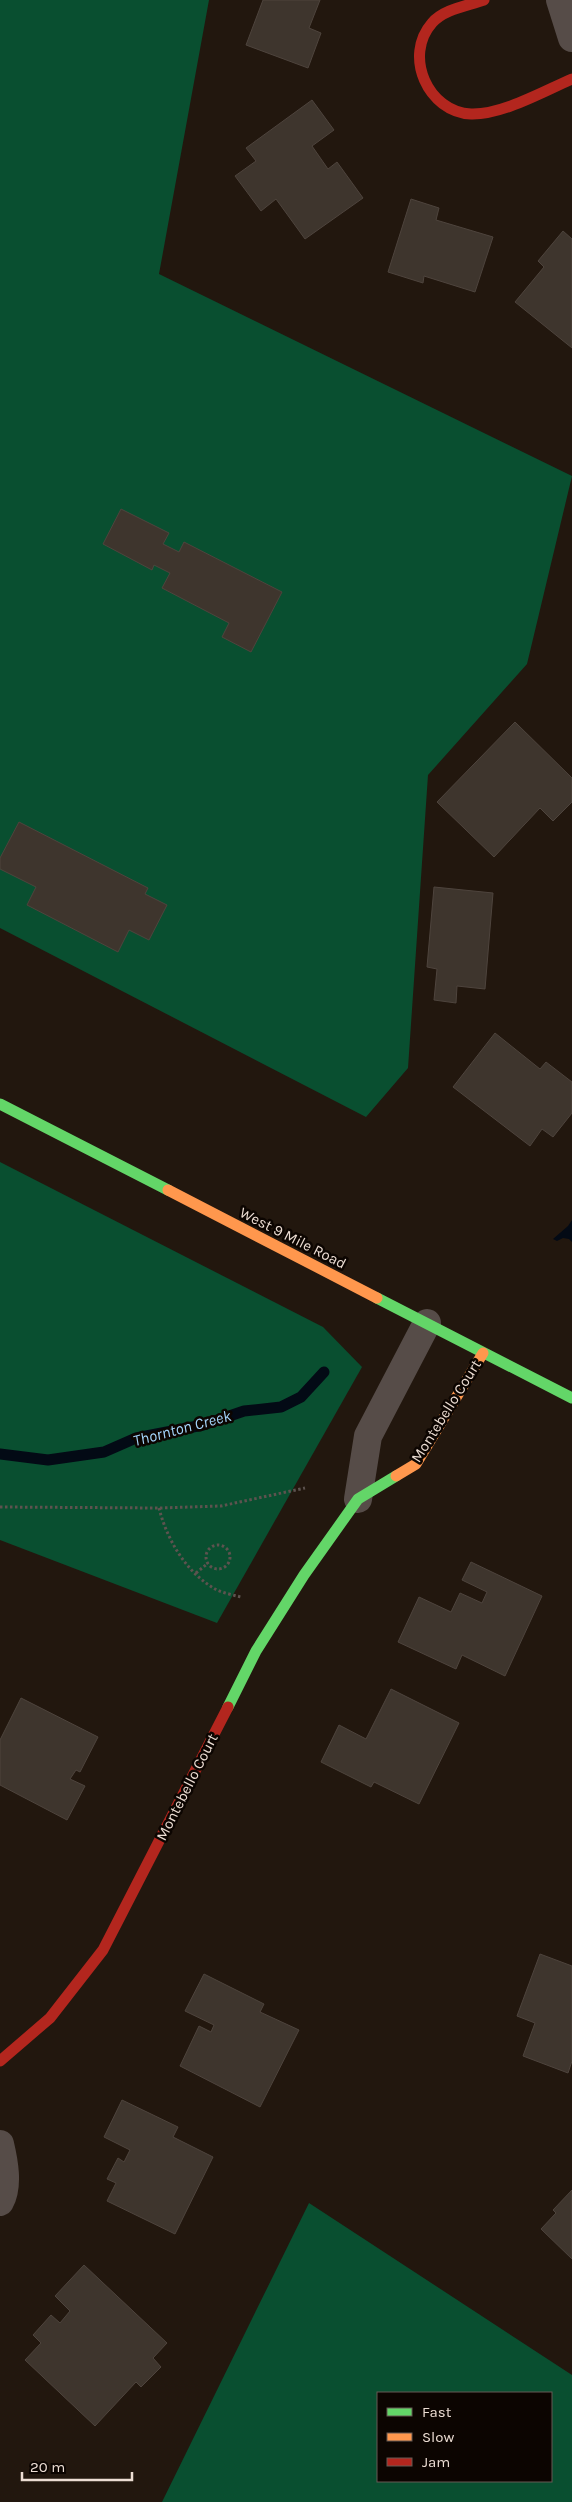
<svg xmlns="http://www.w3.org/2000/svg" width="572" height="2502" font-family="Karla,sans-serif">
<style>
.forest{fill:#094f30;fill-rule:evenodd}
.water{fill:#030a15}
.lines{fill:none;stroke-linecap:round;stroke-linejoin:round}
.stream{stroke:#030a15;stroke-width:11}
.building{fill:#3e352d;stroke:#4e443d}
.path{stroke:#5d534f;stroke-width:3;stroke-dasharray:2.5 2.5;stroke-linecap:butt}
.street{stroke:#564c48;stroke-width:28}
.fast{stroke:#63d668;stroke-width:11}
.slow{stroke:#ff974d;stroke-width:11}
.jam{stroke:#b3261e;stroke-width:11}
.labels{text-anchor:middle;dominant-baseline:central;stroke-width:5;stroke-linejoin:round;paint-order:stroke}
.street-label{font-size:15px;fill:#ecddd3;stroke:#0c0501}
.water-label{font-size:16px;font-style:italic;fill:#a5d6fc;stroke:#0c0501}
</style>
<rect width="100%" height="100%" fill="#22170e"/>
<g class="forest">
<polygon points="0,0 209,0 159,274 572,476 527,664 428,775 408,1068 366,1117 0,928"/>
<polygon points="0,1162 323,1327 362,1367 217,1623 0,1540"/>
<path d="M309 2203 572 2375V2502H162ZM378 2393H551V2481H378Z"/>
</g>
<polygon class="water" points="572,1220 572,1242 569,1239 563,1238 557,1241 553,1239 568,1226"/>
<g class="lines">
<polyline class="stream" points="0,1454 48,1460 104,1452 136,1438 203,1425 244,1411 281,1407 301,1397 324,1372"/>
</g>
<g class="building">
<polygon points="263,0 320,0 309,28 321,33 308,68 246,45"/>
<polygon points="312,100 334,130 312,146 328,169 337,162 363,198 305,239 276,199 261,211 235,176 256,161 246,148"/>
<polygon points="411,199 439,208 436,220 493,237 475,292 424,276 423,283 388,272"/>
<polygon points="563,231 572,239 572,348 515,302 544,267 538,261"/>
<polygon points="121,509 169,533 163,544 179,552 184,542 282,592 251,652 222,637 229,623 162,588 170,573 154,565 152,570 103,544"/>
<polygon points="515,722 572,778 572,802 553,821 540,808 494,857 437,802"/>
<polygon points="19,822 148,888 145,894 167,905 149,940 129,930 118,952 27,905 36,887 0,869 0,858"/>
<polygon points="434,887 493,893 485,989 457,986 456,1003 434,1000 437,969 427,967"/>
<polygon points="495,1033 540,1069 546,1062 572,1082 572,1113 553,1137 542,1129 530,1146 453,1087"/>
<polygon points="471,1562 542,1596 505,1676 462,1655 456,1669 398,1642 419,1597 451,1612 460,1593 482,1603 487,1592 462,1580"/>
<polygon points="391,1689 459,1723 419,1804 374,1782 371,1787 321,1762 339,1725 366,1739"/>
<polygon points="21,1698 98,1737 80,1772 76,1770 70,1779 85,1786 67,1820 0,1785 0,1740"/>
<polygon points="540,1954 572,1966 572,2061 568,2073 523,2056 535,2023 517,2016"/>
<polygon points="204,1974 264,2004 260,2012 299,2030 260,2107 180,2066 199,2026 211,2032 214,2025 185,2011"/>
<polygon points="122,2100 178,2127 173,2137 213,2157 175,2234 107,2201 116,2183 107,2179 118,2158 124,2162 130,2150 104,2137"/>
<polygon points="572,2190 572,2259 541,2229 556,2213 553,2210"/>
<polygon points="84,2265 167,2343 153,2358 161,2367 141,2387 136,2382 95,2426 25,2360 41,2343 33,2335 51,2315 60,2323 70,2311 55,2296"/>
</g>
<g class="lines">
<g class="path">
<polyline points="0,1507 159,1508 221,1506 305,1488"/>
<path d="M159 1508C167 1540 186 1572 215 1589 223 1593 233 1595 241 1597"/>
<circle cx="218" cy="1557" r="12"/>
<polyline points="196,1573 207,1564"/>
</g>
<g class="street">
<polyline points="560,0 572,38"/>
<polyline points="358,1499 368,1436 427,1323"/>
<path d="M0 2144C4 2161 9 2186 0 2202"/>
</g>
<g class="fast">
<polyline points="0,1104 168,1190"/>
<polyline points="377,1298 572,1398"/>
<polyline points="228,1707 256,1651 304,1575 358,1499 396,1476"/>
</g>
<g class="slow">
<polyline points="168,1190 377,1298"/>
<polyline points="396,1476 416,1464 483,1353"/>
</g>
<g class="jam">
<path d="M484 0C467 6 444 9 432 23 403 56 428 112 471 114 502 115 544 91 572 79"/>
<polyline points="0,2061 50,2018 103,1950 228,1707"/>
</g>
</g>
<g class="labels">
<g class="street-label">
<text transform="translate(293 1238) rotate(27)">West 9 Mile Road</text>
<text transform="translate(446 1411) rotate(-58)">Montebello Court</text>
<text transform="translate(187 1787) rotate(-63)">Montebello Court</text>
</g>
<g class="water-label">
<text transform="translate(182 1428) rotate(-15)">Thornton Creek</text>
</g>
</g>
<rect x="377" y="2392" width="175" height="90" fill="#0c0501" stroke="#665b55"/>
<rect x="387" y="2408" width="25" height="8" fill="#63d668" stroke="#665b55"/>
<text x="422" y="2417" font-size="15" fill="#ecddd3">Fast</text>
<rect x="387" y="2433" width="25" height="8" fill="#ff974d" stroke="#665b55"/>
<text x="422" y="2442" font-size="15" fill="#ecddd3">Slow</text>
<rect x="387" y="2458" width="25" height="8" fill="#b3261e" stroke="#665b55"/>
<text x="422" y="2467" font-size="15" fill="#ecddd3">Jam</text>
<path d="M22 2472v8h110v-8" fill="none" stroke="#ecddd3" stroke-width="2.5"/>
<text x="30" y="2472" font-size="15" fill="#ecddd3" stroke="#0c0501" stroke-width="4" paint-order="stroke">20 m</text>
</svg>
